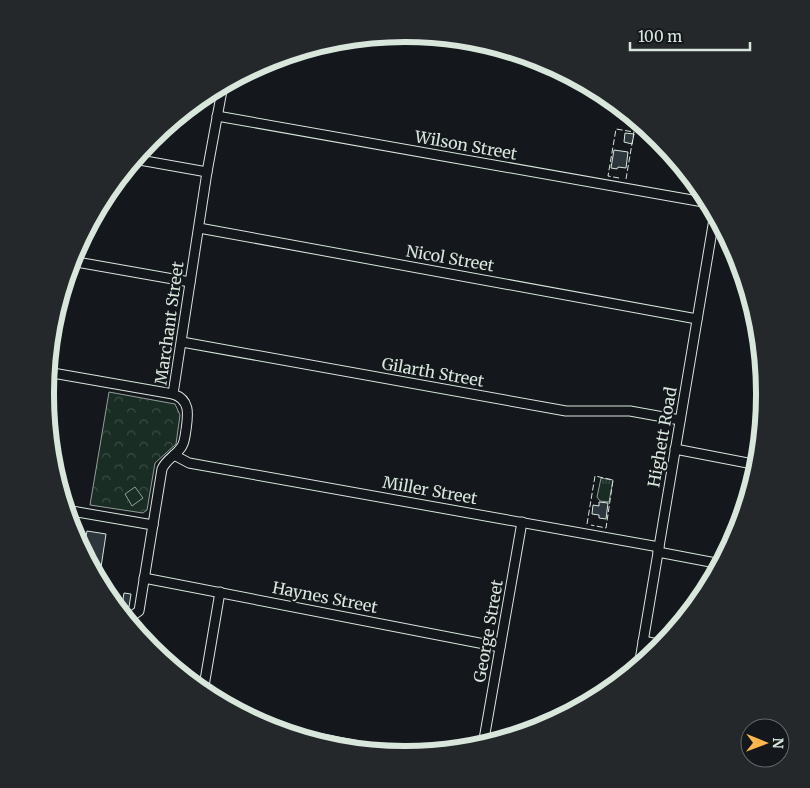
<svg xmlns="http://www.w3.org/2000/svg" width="810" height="788" font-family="Merriweather,serif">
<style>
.grass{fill:url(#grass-tufts);stroke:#939e99}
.park{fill:url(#park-crowns);stroke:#939e99}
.pitch{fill:#1a2d24;stroke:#939e99}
.building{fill:#2c363c;stroke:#d8e6dc}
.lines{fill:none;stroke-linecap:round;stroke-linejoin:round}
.minor-casing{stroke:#d8e6dc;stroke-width:11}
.minor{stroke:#14181c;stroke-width:9}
.fence{stroke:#d8e6dc;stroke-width:1;stroke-dasharray:6 2.5;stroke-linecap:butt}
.labels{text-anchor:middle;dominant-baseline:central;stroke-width:4;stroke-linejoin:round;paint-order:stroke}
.street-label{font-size:16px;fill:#d8e6dc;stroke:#14181c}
.rim{fill:none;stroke:#d8e6dc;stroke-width:6}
</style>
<defs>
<pattern id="grass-tufts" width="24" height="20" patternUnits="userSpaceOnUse" patternTransform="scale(1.25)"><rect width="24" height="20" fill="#1a2d24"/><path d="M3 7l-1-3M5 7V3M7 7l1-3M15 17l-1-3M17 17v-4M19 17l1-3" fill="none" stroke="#3b4b43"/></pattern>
<pattern id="park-crowns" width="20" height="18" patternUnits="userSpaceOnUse" patternTransform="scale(1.25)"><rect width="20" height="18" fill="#1a2d24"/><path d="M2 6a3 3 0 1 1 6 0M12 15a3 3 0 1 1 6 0" fill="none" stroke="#3b4b43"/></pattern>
</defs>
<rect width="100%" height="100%" fill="#14181c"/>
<polygon class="grass" points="601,478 613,480 609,502 600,501 597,497"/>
<polygon class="park" points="109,392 175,404 180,415 176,444 155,463 147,510 143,513 90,505"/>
<polygon class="pitch" points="135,487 143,498 132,506 125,494"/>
<g class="building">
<polygon points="625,133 634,134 632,144 624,142"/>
<polygon points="614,150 628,152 626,168 618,167 617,169 611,168"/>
<polygon points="599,502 608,503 606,519 599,518 599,515 592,514 593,505 599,506"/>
<polygon points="72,531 86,534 83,552 72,532"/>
<polygon points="87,531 106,534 100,574 94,573 83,552"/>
<polygon points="124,593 131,594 129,607 122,606"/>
</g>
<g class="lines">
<g class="minor-casing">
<g id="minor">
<polyline points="410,34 442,40 461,39"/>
<polyline points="217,116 709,203"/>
<polyline points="134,159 207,172"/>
<polyline points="199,228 697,319"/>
<polyline points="71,261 190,282"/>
<polyline points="182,342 566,411 630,411 680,420"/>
<polyline points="47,372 173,394"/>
<polyline points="675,449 758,465"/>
<polyline points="174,455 189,463 659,547"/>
<polyline points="66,510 153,525"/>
<polyline points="658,552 721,564"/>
<polyline points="144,578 500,647"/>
<path d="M124 617 129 618 139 611 162 469C166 459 177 455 182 446 185 441 185 435 186 430 188 415 191 400 173 394L207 172 223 85"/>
<polyline points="643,641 663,645"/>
<polyline points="639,666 715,213"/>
<polyline points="203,692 220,592"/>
<polyline points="285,732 395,753"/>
<polyline points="483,745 522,522"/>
</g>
</g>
<use href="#minor" class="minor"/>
<g class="fence">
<polyline points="619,178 608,176 616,129 634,132 626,179"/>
<polyline points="587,524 595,476 613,480 606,528 591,525"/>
</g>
</g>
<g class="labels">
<g class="street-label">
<text transform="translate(466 145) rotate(10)">Wilson Street</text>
<text transform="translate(450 258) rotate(10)">Nicol Street</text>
<text transform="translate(169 323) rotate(-82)">Marchant Street</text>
<text transform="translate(433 372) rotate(10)">Gilarth Street</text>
<text transform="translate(662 437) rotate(-80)">Highett Road</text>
<text transform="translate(430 490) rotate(10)">Miller Street</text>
<text transform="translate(325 597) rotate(11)">Haynes Street</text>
<text transform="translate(488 631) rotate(-80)">George Street</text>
</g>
</g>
<path d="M0 0H810V788H0ZM405 42H405A351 351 0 0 1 756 393V395A351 351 0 0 1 405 746H405A351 351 0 0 1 54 395V393A351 351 0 0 1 405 42Z" fill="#24282b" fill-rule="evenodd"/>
<path class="rim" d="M405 42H405A351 351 0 0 1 756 393V395A351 351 0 0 1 405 746H405A351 351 0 0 1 54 395V393A351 351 0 0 1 405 42Z"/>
<g transform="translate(765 743) rotate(91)"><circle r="24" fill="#14181c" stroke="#626a69"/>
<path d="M0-4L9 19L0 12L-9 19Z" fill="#ffb74d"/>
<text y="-8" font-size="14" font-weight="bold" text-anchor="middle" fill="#d8e6dc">N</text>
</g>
<path d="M630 42v8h120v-8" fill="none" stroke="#d8e6dc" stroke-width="2.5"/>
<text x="638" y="42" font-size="15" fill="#d8e6dc" stroke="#14181c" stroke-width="4" paint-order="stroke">100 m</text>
</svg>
